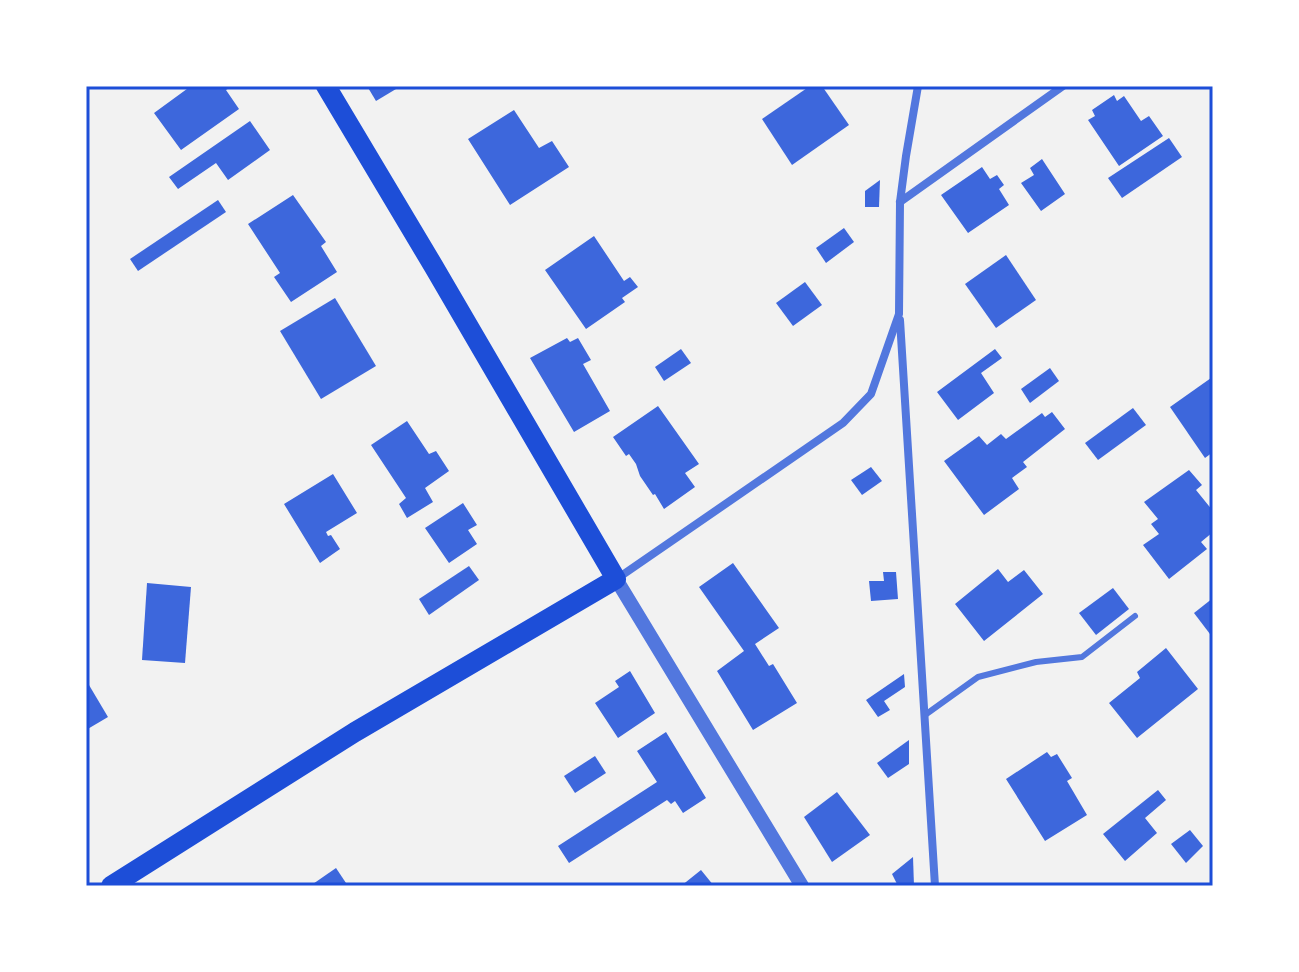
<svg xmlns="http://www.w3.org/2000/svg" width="1299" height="972" font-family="Barlow,sans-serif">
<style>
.building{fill:#3d67dc}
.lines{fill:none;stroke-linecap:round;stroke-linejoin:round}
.service{stroke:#5277de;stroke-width:6}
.minor{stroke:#5277de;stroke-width:8}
.tertiary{stroke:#5277de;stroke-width:14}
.primary{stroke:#1d4ed8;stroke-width:20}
.neatline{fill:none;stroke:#1d4ed8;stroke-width:3}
</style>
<rect width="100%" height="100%" fill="#f2f2f2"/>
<g class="building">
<polygon points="191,86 232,86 226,90 239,109 181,150 154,113"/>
<polygon points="367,86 401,86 376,101"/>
<polygon points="810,86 822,86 849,125 792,165 762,119"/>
<polygon points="1114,95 1117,101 1124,96 1141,121 1149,116 1163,136 1119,166 1088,120 1095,116 1092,110"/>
<polygon points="514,110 539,148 552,141 569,167 510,205 468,139"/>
<polygon points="250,121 270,150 228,180 216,163 178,189 169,177"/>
<polygon points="1169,138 1182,157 1122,198 1108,178"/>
<polygon points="1042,159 1065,194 1041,211 1021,183 1034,175 1030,168"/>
<polygon points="982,167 990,179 997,175 1004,185 999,189 1009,205 968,233 941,195"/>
<polygon points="880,180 879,207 865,207 865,191"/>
<polygon points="293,195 326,242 321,246 337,272 291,302 274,277 280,273 248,224"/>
<polygon points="218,200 226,212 138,271 130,259"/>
<polygon points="844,228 854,242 826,263 816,248"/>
<polygon points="594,236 624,281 630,277 638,287 622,298 625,302 586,329 545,270"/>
<polygon points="1006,255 1036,300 996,328 965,284"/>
<polygon points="805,282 822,305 793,326 776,303"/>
<polygon points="335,298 376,366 321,399 280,331"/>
<polygon points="567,338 570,342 578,338 591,360 583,364 610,411 574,432 530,358"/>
<polygon points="681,349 691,363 664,381 655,367"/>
<polygon points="995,349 1002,358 981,373 994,393 958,420 937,392"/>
<polygon points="1050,368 1059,381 1030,403 1021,389"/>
<polygon points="1211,378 1213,381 1213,452 1205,458 1170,407"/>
<polygon points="658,406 699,464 685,473 695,487 664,509 655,494 653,495 640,476 636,464 629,454 626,456 613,437"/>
<polygon points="1133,408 1146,425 1098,460 1085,443"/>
<polygon points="1052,412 1065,429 1023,462 1027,467 1012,478 1019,489 984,515 944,461 979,436 987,445 1001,434 1006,439 1042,413 1045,417"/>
<polygon points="407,421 429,454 436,451 449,471 425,488 433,502 407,518 399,504 406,498 371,445"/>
<polygon points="871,467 882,481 862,495 851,480"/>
<polygon points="1189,470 1202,485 1196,490 1213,511 1213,532 1201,542 1207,549 1169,579 1143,545 1159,534 1151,524 1158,519 1144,502"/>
<polygon points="333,474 357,513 326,532 328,536 331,535 340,549 320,563 284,504"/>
<polygon points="463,503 477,525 468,530 477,544 449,563 425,528"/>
<polygon points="733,563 779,628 755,644 769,666 773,664 797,703 753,730 717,671 744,651 699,587"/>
<polygon points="469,566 479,580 429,615 419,599"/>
<polygon points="998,569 1008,582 1024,570 1043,594 984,641 955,604"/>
<polygon points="883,572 896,572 898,599 871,601 869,581 884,581"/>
<polygon points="147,583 191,587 185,663 142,660"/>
<polygon points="1113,588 1129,609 1096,635 1079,613"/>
<polygon points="1213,598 1213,638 1194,613"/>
<polygon points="1166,648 1198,689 1137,738 1109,703 1140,678 1137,672"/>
<polygon points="630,671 655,713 618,738 595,703 619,687 615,681"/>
<polygon points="904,674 905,687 884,701 890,710 878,717 866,700"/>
<polygon points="86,680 108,717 86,730"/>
<polygon points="666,732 706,798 683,813 675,801 671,804 667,800 569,863 558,846 657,782 637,751"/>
<polygon points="909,740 909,764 888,778 877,763"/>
<polygon points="1047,752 1051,757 1057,754 1072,778 1067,781 1087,815 1045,841 1006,779"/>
<polygon points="595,756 606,773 575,793 564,776"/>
<polygon points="1158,790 1166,800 1145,818 1157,833 1125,861 1103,834"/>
<polygon points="837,792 870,835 832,862 804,817"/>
<polygon points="1190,830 1203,846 1186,863 1171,844"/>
<polygon points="913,857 914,886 898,886 892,874"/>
<polygon points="336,868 348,886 310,886"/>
<polygon points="701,870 714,886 681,886"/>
</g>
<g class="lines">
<polyline class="service" points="925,715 978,677 1036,662 1082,657 1135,616"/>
<g class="minor">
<polyline points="900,202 1063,86"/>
<polyline points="900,320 935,886"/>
<polyline points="618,578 843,423 871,394 899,314 900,202 906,156 918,86"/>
</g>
<polyline class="tertiary" points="616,579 802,886"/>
<polyline class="primary" points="111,886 355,732 616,579 434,267 326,86"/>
</g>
<rect width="1299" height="972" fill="none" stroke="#ffffff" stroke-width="176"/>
<rect x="88" y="88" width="1123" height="796" class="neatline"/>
</svg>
